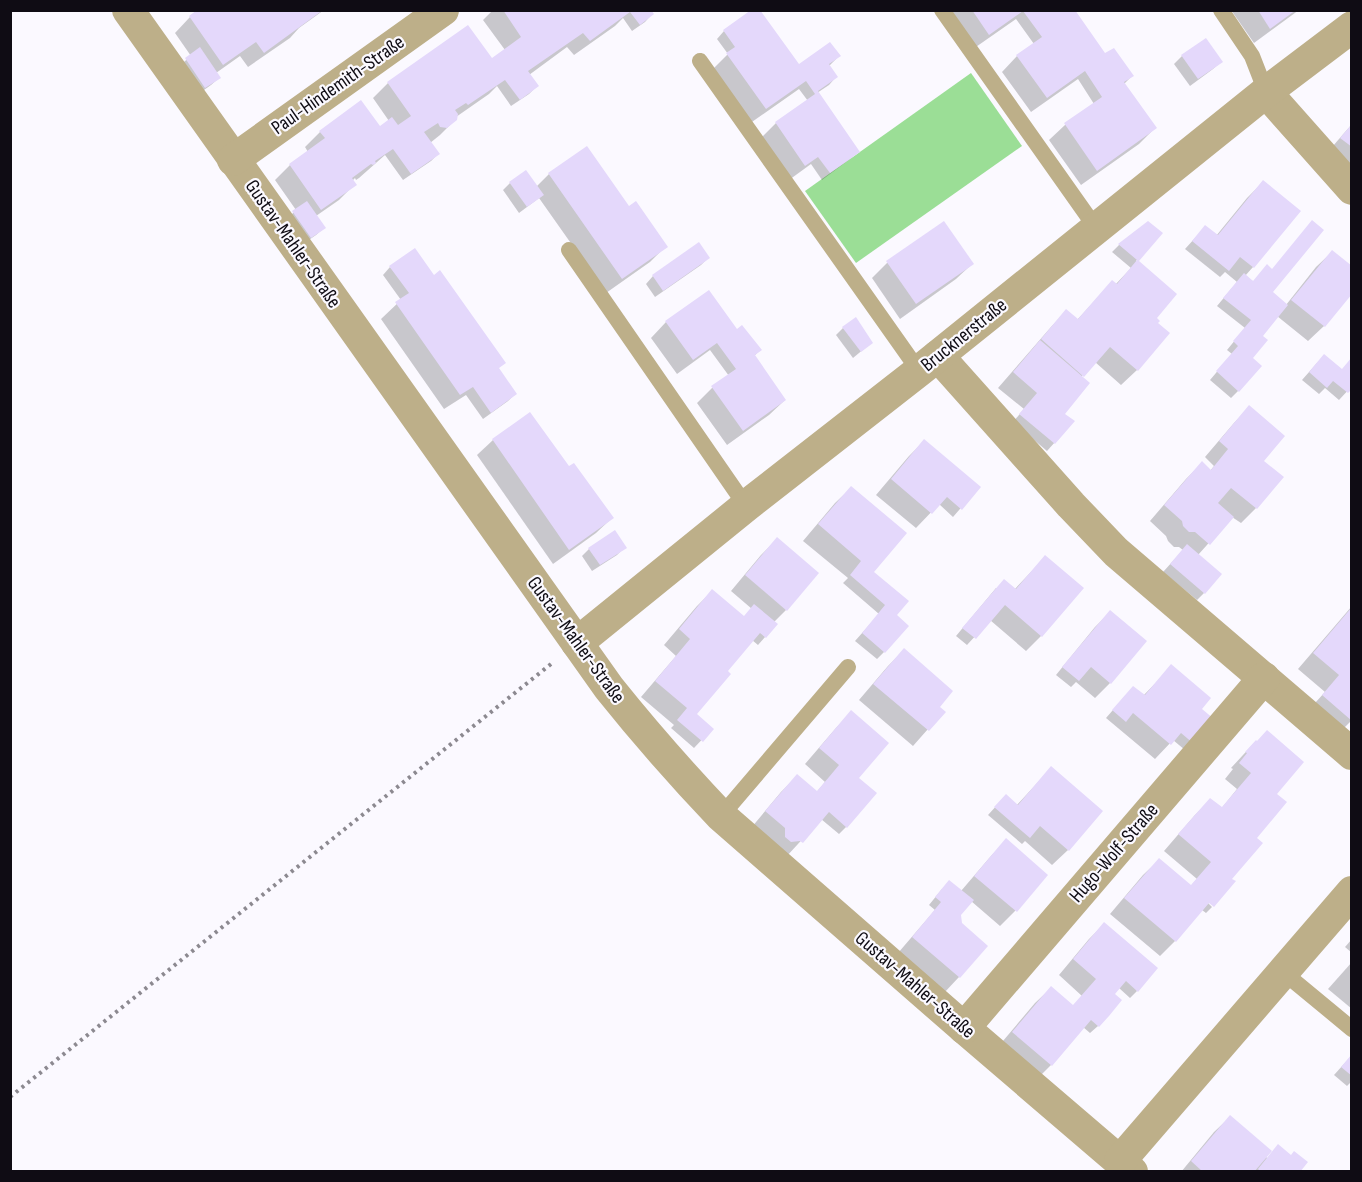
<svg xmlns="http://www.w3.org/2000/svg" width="1362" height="1182" font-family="'Sofia Sans Condensed',sans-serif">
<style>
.green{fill:#9bde96}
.shadow{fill:#0003}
.building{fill:#e4d8fb}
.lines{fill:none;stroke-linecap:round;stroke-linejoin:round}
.path{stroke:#8c8990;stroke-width:4;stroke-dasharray:3 4.5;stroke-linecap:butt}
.service{stroke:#bdaf89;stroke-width:16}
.minor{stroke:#bdaf89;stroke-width:32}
.labels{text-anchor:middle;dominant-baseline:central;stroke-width:4.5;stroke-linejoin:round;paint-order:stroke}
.street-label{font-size:20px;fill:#0f0c14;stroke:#fbf9ff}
</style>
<rect width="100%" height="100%" fill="#fbf9ff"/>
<polygon class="green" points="971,73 1022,146 856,263 805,191"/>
<g class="shadow">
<polygon points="200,10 324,10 299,28 290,38 248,67 240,56 216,73 219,78 211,85 197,95 178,67 191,56 175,33 190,17"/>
<polygon points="493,10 649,10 652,14 645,22 632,31 623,18 615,26 574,55 567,47 529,75 537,86 529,94 511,106 497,86 489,94 456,117 456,119 440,135 430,143 438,154 431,161 403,180 385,155 359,178 356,180 355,178 352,181 355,184 339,200 316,216 324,228 316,235 303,244 286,220 296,210 275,180 290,165 308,152 305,147 320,132 379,128 389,121 373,98 388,83 491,60 505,50 483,20"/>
<polygon points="946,10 1073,10 1105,56 1132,76 1124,84 1155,128 1139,144 1081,185 1049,140 1065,125 1094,104 1078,79 1031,112 1002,72 1017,56 1034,44 1016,19 973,49"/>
<polygon points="1231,10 1299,10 1254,43"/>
<polygon points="724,31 799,66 839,56 829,66 836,77 829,85 817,93 858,151 850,159 822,180 811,164 789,180 760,139 776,123 808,101 799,89 749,124 712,70 728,54 717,39"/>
<polygon points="1205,40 1221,62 1213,69 1190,86 1174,64 1182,56"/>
<polygon points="1352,124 1352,176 1326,154"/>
<polygon points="549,174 629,208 666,246 650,262 606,293 539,198 519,213 503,190 510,183 536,187"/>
<polygon points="1263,182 1253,267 1245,276 1271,293 1286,305 1316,267 1332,252 1324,326 1308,341 1277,316 1261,336 1238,391 1231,398 1210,380 1232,354 1227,350 1245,328 1217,306 1237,282 1225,272 1220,277 1185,249 1205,227 1216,236 1247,198"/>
<polygon points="1160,233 1136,261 1155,318 1137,370 1121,385 1095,362 1081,377 1058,419 1073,422 1047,451 1013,422 1024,409 998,388 1051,327 1066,311 1077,320 1112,282 1115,285 1131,268 1112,252 1119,245"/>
<polygon points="708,258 701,265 655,297 646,284 653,276"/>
<polygon points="887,263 972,264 956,279 900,319 872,278"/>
<polygon points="390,267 515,394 508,401 483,419 466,395 444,409 381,319 401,300 383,275"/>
<polygon points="666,322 735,329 760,350 754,356 785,400 769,415 727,445 697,403 712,388 729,376 710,350 677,374 651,338"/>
<polygon points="843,328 871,343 853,358 836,335"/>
<polygon points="1317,363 1352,386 1339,400 1325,388 1319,394 1302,380"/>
<polygon points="1249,407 1262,461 1256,508 1241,523 1232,517 1198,555 1204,593 1197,600 1163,572 1183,550 1179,547 1174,547 1168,541 1166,536 1150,521 1186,479 1202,463 1210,471 1214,466 1205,457 1234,423"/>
<polygon points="493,440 569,469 612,518 596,533 553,564 477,455"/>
<polygon points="924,441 979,487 953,517 939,504 916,528 876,495 909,456"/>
<polygon points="851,488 872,572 895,615 884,652 877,659 855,641 879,614 843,583 848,578 803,541 835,503"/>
<polygon points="777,539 786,610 774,622 765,637 758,645 752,640 726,671 695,714 712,729 694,748 671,728 674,725 641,697 676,656 664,645 697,606 712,591 744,617 752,609 731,591 761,555"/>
<polygon points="625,547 617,555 592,571 582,556 589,549"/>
<polygon points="1045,557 1041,636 1026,651 990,620 967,645 956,636 996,588 1014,590"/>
<polygon points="1352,606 1352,720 1344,728 1315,703 1325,692 1298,669"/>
<polygon points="1110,612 1110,683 1095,698 1076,682 1071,687 1056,675 1095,627"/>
<polygon points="904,650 938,707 943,712 913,746 859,700 888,666"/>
<polygon points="1172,666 1195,715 1212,720 1185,750 1173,740 1155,759 1106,718 1126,695 1143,696"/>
<polygon points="851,712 852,784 846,827 839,834 821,819 786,857 751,828 781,792 797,776 816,793 825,782 805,764 836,728"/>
<polygon points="1255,742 1275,794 1255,838 1208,899 1208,903 1212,907 1206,913 1202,910 1175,941 1160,956 1110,914 1143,875 1159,860 1190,887 1197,879 1164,851 1195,815 1210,800 1221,809 1237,789 1225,779 1233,769 1231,768"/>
<polygon points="1051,768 1068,850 1052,865 1025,841 1022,844 988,815 998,804 1016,806"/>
<polygon points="1006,840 1046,875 1015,911 1000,926 971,901 958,916 959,977 944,993 898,953 935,910 929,905 942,889 961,891 991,856"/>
<polygon points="1104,924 1137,991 1130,998 1119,988 1113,994 1120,1000 1098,1026 1090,1033 1083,1027 1051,1065 1035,1081 997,1048 1035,1003 1051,988 1073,1007 1082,996 1059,975 1089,939"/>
<polygon points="1352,939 1352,953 1345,947"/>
<polygon points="1352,962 1352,1009 1328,989"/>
<polygon points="1352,1055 1352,1081 1347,1086 1334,1075"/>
<polygon points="1230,1117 1267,1158 1298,1172 1181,1172 1214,1132"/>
</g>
<g class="building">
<polygon points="197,10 323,10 264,53 256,42 223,65 189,16"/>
<polygon points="503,10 651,10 654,14 640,25 630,12 590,41 583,33 528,71 539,86 520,100 505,80 468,105 466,103 455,110 458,114 457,120 447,128 440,127 438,123 424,132 440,154 411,174 393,149 375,161 376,163 373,165 371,164 352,178 357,185 321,210 289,164 325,138 319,131 361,100 380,126 392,117 398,125 411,116 387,82 468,25 492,58 521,37"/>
<polygon points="751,10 760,10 799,64 830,42 841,56 829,64 838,77 818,91 860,152 830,173 818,157 805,166 775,122 815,94 806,81 766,109 726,53 735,47 723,30"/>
<polygon points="972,10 1075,10 1105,53 1114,48 1134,76 1124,82 1157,128 1097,171 1064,123 1102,97 1085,71 1047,98 1016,55 1042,37 1023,11 989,35"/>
<polygon points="1258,10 1296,10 1270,29"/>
<polygon points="1206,38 1223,62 1198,79 1181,55"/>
<polygon points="200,47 221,78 205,88 185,58"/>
<polygon points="1352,124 1352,147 1340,138"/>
<polygon points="587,146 629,206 636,201 668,247 622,279 548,173"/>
<polygon points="526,170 544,195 527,207 509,182"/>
<polygon points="1263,180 1301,211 1254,268 1240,257 1229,271 1192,241 1205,225 1218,235"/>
<polygon points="307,201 326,228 311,238 292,211"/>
<polygon points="1312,220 1324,230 1273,292 1288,305 1263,336 1268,340 1253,358 1262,366 1239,392 1216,371 1238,346 1233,341 1251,320 1223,298 1244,273 1253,281 1267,264 1272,269"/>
<polygon points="944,221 974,264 916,304 886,261"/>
<polygon points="1148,221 1163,233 1139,261 1177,294 1157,318 1160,321 1158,323 1170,333 1138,371 1110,347 1084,377 1041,339 1066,309 1078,319 1112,280 1117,284 1137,260 1118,244"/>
<polygon points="699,242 710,258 663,291 652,275"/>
<polygon points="415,248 434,275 440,270 506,363 499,368 517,394 491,413 473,387 460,395 395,302 409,293 389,266"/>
<polygon points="1332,250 1352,266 1352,294 1325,327 1291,300"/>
<polygon points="709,290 737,329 742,325 762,350 755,355 786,400 743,431 711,386 736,369 717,343 693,360 665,321"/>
<polygon points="856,317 873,343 861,352 842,327"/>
<polygon points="1040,340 1090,383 1065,414 1075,421 1055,444 1019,414 1037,393 1013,372"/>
<polygon points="1324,354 1342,369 1352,357 1352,389 1348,393 1333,381 1327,388 1309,372"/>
<polygon points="1249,405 1285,436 1264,461 1284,477 1257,509 1231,488 1218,503 1234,517 1210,545 1195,532 1189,532 1183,526 1182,521 1164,505 1202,461 1211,470 1228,449 1219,441"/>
<polygon points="530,412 569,466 574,463 614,518 569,550 492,439"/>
<polygon points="924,439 981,487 962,510 947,497 932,514 891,479"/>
<polygon points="851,486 907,533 874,572 909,601 897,615 909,626 885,653 862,633 885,605 850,575 861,561 818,524"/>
<polygon points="615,530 627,548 600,565 588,548"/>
<polygon points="777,537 819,573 787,611 745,575"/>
<polygon points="1187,544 1222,574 1205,594 1170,564"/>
<polygon points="1045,555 1084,588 1042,637 1005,605 976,639 962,628 1004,579 1016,589"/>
<polygon points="712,589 744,616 754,604 778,624 766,638 760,633 728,671 731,674 697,714 714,729 703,742 677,720 687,708 655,681 690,639 679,629"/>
<polygon points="1352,607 1352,721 1322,695 1339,675 1313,653"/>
<polygon points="1110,610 1147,641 1111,684 1091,667 1079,681 1062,667"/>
<polygon points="904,648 953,691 940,707 946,712 929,731 873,684"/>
<polygon points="1171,664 1211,698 1202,709 1214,719 1194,744 1181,733 1171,745 1133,713 1126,722 1112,710 1133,686 1145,695"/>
<polygon points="851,710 889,743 859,778 877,793 847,828 829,812 803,843 800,841 791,842 785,837 785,828 765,811 797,774 817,791 829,777 839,765 819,748"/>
<polygon points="1267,730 1304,762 1277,794 1287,802 1257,838 1263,843 1232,879 1236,881 1214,907 1209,903 1176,942 1124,898 1159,858 1191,885 1211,862 1178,834 1210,798 1222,807 1251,773 1239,763 1247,753 1245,752 1256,740 1257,741"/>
<polygon points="1051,766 1103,811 1069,851 1040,826 1030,838 994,807 1006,794 1018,805"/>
<polygon points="1006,838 1048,875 1017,912 974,876"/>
<polygon points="949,880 974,900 961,915 962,923 988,946 960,978 912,937 941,902 935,897"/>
<polygon points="1104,922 1158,968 1138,992 1126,981 1115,994 1122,1000 1109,1016 1099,1027 1091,1020 1052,1066 1012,1032 1051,986 1073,1005 1096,979 1073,959"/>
<polygon points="1352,1054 1352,1076 1341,1067"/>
<polygon points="1230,1115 1272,1151 1254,1172 1203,1172 1191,1161"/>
<polygon points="1278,1144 1291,1155 1294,1151 1308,1162 1300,1172 1261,1172 1258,1169"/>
</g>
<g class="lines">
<polyline class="path" points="10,1097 551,664"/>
<g class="service">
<polyline points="942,10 1096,228"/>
<polyline points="1221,10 1252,56 1266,92"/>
<polyline points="700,61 919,371"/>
<polyline points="569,250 746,506"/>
<polyline points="721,816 848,667"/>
<polyline points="1283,972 1352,1029"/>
</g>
<g class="minor">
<path d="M128 10 609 688C645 733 682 775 721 816L964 1028 1132 1172"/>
<polyline points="1266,92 1352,189"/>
<polyline points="233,160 443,10"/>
<polyline points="938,356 1071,505 1116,552 1352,754"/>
<polyline points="577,643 746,506 919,371 1266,92 1352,27"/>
<polyline points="964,1028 1264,678"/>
<polyline points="1120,1161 1352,892"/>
</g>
</g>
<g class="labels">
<g class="street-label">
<text transform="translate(338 85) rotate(-35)">Paul-Hindemith-Straße</text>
<text transform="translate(293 244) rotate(55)">Gustav-Mahler-Straße</text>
<text transform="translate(964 335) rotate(-39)">Brucknerstraße</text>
<text transform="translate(576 640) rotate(54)">Gustav-Mahler-Straße</text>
<text transform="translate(1114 853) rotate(-49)">Hugo-Wolf-Straße</text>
<text transform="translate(915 985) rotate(41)">Gustav-Mahler-Straße</text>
</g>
</g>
<rect width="1362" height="1182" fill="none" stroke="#0f0c14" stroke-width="24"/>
</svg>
